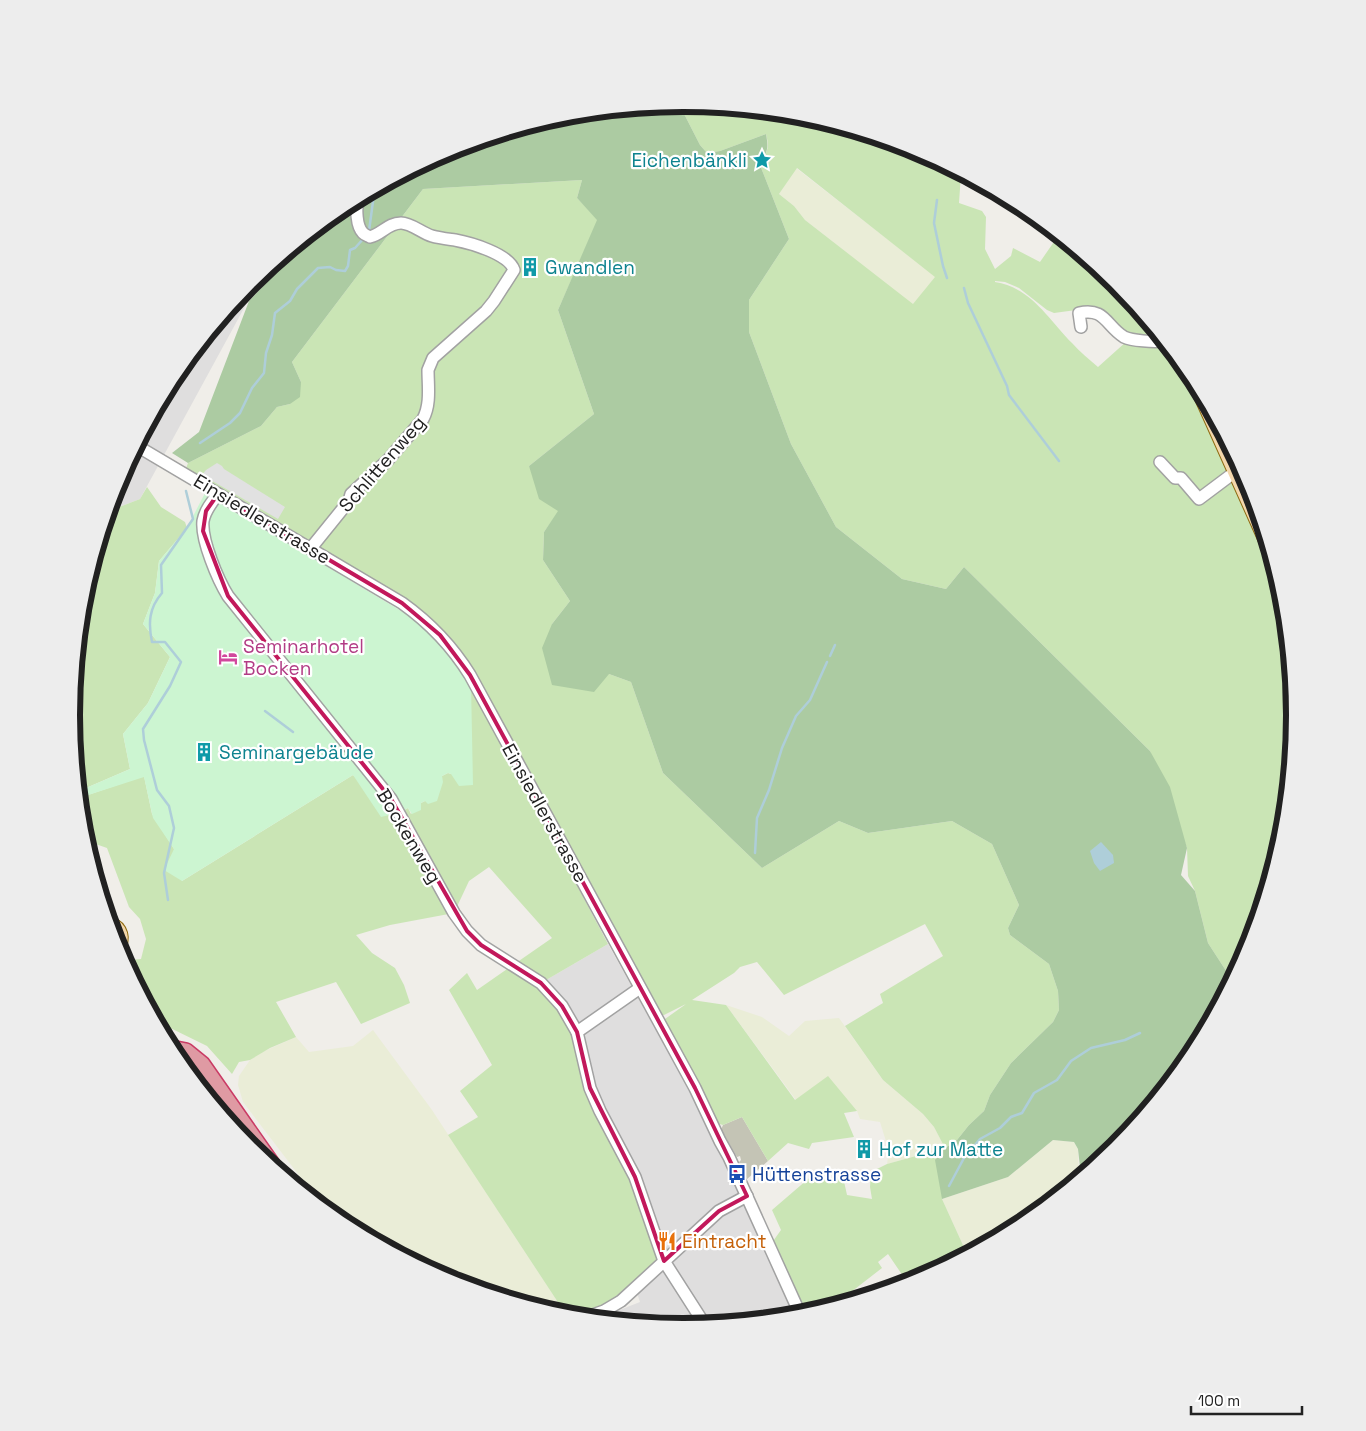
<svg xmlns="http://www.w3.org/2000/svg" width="1366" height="1431" font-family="'Space Grotesk',sans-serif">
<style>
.residential{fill:#dfdede}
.construction{fill:#c4c4b5}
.farmland{fill:#eaedd7}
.grass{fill:#cae5b5;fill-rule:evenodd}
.forest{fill:#accba2}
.park{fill:#ccf5d1}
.parking{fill:#e1e1e1}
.water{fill:#aeced9}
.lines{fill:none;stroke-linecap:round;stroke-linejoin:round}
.stream{stroke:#aeced9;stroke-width:2.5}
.minor-casing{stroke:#a2a2a2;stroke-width:14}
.major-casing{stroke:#8e6a10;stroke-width:16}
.highway-casing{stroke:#ca3b65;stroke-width:18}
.minor{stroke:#fff;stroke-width:11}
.major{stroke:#f3d7ac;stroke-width:14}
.highway{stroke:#df9aa3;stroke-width:15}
.marked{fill:none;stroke:#c2185b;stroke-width:4;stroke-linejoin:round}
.labels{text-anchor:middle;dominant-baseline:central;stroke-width:4.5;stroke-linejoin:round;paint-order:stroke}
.culture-label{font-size:19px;fill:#0d838f;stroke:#fff;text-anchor:start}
.street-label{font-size:19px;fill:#212121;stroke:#fff}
.hotel-label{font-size:19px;fill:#b23c85;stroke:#fff;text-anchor:start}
.transit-label{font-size:19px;fill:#164399;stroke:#fff;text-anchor:start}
.food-label{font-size:19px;fill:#c56008;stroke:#fff;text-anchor:start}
.rim{fill:none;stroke:#212121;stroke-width:6}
</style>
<rect width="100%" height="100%" fill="#f0eee9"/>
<g class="residential">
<polygon points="317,228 249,299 140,499 109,511 118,481 175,375 251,283"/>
<polygon points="608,944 696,1102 796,1316 683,1327 611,1320 610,1316 607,1315 640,1302 637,1293 665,1269 541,983"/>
</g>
<polygon class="construction" points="742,1117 768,1161 747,1179 739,1162 741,1160 740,1156 737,1157 721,1130 723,1125"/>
<g class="farmland">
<polygon points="796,168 936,277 913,305 805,220 794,206 779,194"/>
<polygon points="726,1005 762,1017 789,1036 805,1021 839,1018 883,1080 923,1114 934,1127 945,1148 887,1164 889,1151 880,1122 860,1119 857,1111 796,1100"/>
<polygon points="373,1030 432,1110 567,1316 449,1281 343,1224 324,1208 243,1102 238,1085 239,1076 250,1060 260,1053 296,1037 309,1052 353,1046"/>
<polygon points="1053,1140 1074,1142 1078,1149 1079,1178 1023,1224 967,1254 942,1199 1008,1177"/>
</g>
<g class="grass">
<path d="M679 104 803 116 917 150 961 174 959 203 982 211 986 217 985 249 995 269 1011 256 1013 248 1040 262 1058 236 1116 283 1162 339 1129 337 1091 308 1054 313 1047 310 1019 288 1005 282 995 281V282C1032 288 1048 319 1072 343 1080 352 1089 359 1098 367L1127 341 1165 344 1185 368 1274 567 1283 596 1295 716 1290 764 1286 767 1289 771 1283 835 1248 950 1232 980 1208 943 1195 891 1188 876 1187 848 1150 751 964 567 946 589 902 579 836 527 791 444 749 332V300L789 239 760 165C767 150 770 150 766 134L720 151 707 153 700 145ZM797 168 935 277 913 304 805 220 794 206 779 194Z"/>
<polygon points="582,180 577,198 598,220 558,310 594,414 529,466 559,511 544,532 543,560 570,601 552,624 609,674 631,682 663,773 762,868 839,821 868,833 952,821 992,844 1019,905 1008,928 1010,935 1049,964 1058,991 1059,1010 1053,1022 1011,1063 990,1095 984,1111 969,1125 957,1140 945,1148 942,1199 967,1254 917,1281 904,1285 903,1276 888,1254 878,1262 882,1268 833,1306 805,1315 771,1244 781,1230 772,1210 815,1173 825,1178 843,1177 847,1195 872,1199 870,1187 871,1172 887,1164 945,1148 934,1127 923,1114 883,1080 845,1026 883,1003 880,994 943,956 925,924 784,995 757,962 740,967 734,973 692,1000 726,1005 795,1100 828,1076 857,1111 844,1113 854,1137 812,1143 809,1149 788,1143 768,1161 742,1117 723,1125 716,1123 665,1024 665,1019 686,1004 664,1015 660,1015 435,626 184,474 188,463 261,426 277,407 290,404 301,382 292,362 423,189"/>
<polygon points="147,487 161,507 185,522 187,528 159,561 155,593 143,624 170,657 148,703 123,734 130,769 79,791 71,715 83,596 109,511 140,499"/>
<path d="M471 684 608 944 541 983 559 1007 574 1034 631 1175 658 1260C634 1283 618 1301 586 1312 579 1314 574 1316 567 1316L448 1135 478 1117 460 1091 492 1065 449 990 467 973 477 990 552 938 489 867 469 881 454 913 390 925 356 935 372 953 395 968 404 985 410 1003 361 1024 336 982 276 1002 296 1037 270 1048 250 1060 239 1062 232 1074 207 1046 156 1021 134 980 128 960 141 959 146 939 140 919 129 907 107 848 90 842 81 811 79 798 144 776 152 814 174 849 182 881 353 775 398 813 408 808 411 814 421 803 425 801 442 776 448 773 451 774Z"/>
</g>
<path class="forest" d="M679 104 700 145 707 153 720 151 766 134C769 150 767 151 760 165L789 239 749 300V332L791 444 836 527 902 579 946 589 964 567 1150 751 1170 787 1187 848 1181 875 1195 891 1208 943 1232 980 1191 1056 1115 1148 1081 1176 1078 1149 1074 1142 1053 1140 1008 1177 942 1199 935 1160 945 1148 957 1140 969 1125 984 1111 990 1095 1011 1063 1053 1022 1059 1010 1058 991 1049 964 1010 935 1008 928 1019 905 992 844 952 821 868 833 839 821 762 868 663 773 631 682 609 674 594 692 552 685 542 648 552 624 570 601 543 560 544 532 558 511 539 499 529 466 594 414 558 310 597 220 577 198 582 180 423 189 292 362 301 382 300 397 290 404 277 407 261 426 188 463 172 453 199 432 249 301 325 222 343 207 449 150 564 115Z"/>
<polygon class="park" points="205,493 431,629 471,684 473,785 459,786 451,774 448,773 442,776 443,782 437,801 428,804 425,801 421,803 421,810 412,814 408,808 398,813 381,817 353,775 182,881 164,870 174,849 153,818 144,777 79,798 79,791 130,769 123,734 148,703 170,657 143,624 155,593 159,561 187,528"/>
<g class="parking">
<polygon points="217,463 222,466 224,469 285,507 278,519 202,475 206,470"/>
<polygon points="81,812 107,900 103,901 82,830"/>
</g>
<polygon class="water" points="1101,842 1113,855 1114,863 1100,871 1094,863 1090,851"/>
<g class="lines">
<g class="stream">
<polyline points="937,200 934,223 943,266 947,278"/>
<polyline points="369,231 374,194 379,188"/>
<polyline points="964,288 968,303 1007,386 1009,395 1059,461"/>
<polyline points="200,443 230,423 240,413 252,388 264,373 266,353 272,335 275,313 290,301 297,289 318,268 330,267 336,270 345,271 348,266 350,250 355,248 364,238"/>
<polyline points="830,656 835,645"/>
<polyline points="265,711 293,732"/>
<polyline points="755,853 757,818 769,790 782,748 796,716 810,700 827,662"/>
<path d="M168 900 164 873 174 828 169 806 157 790 144 740 143 729 170 686 181 662 165 642H152C148 623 149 608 162 593L161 565 193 519 186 491"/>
<polyline points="949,1186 964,1158 980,1139 1000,1128 1011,1117 1022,1113 1034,1093 1057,1080 1071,1061 1091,1048 1125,1040 1140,1033"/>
</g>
<g class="minor-casing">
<g id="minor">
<path d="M1081 327 1079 313C1105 307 1106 326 1124 337 1132 341 1154 342 1163 341"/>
<path d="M137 446 402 603C430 623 452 646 470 675L695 1088 720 1141 729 1157 801 1316"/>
<polyline points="1160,462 1175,478 1181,478 1199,499 1235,472"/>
<path d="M218 494C212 502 205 510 203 521 201 540 218 580 228 596L391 799 454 913 467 931 481 945 541 983 562 1006 577 1032"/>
<path d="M311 548 349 501 351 494 388 460 423 419C431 404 428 386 428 370L433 358 486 311 494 301 514 270C509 254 471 243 455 240 448 239 439 238 432 236 422 233 411 223 401 223 388 223 382 234 370 237 368 236 365 235 363 233 356 226 356 208 358 199"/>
<polyline points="640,988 577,1032 590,1088 600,1111 635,1177 664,1261 705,1325"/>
<polyline points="584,1318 604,1311 621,1301 719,1211 747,1196"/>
</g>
</g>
<g class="major-casing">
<g id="major">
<polyline points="1193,378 1267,543"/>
<path d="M110 924C121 928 124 939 117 948"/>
</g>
</g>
<g class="highway-casing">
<polyline id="highway" points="171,1048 186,1051 202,1064 274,1167"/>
</g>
<use href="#minor" class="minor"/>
<use href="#major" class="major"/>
<use href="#highway" class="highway"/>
</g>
<path class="marked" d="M218 494 402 603 440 635 470 675 695 1088 747 1196 719 1211 664 1261 635 1177 590 1088 577 1032 562 1006 541 983 481 945 467 931 391 799 228 596 203 531 206 511Z"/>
<defs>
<g id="sight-bare" transform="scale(1.5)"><path d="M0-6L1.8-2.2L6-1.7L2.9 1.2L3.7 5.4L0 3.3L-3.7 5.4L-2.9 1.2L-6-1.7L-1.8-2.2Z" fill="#0f9aa8" stroke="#fff" stroke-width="2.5" paint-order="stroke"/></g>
<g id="building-bare" transform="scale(1.5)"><path d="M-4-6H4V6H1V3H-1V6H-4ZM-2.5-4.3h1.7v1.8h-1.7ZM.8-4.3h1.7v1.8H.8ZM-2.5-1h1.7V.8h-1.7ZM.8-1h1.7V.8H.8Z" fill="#0f9aa8" stroke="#fff" stroke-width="2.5" paint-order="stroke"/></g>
<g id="hotel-bare" transform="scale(1.5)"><path d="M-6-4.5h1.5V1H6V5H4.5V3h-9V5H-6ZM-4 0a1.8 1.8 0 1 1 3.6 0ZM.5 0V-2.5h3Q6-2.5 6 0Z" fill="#d1479c" stroke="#fff" stroke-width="2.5" paint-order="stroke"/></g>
<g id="bus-bare" transform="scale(1.5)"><path d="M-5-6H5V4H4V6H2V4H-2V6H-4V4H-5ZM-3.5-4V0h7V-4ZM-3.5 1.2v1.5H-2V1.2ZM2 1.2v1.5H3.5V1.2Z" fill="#1a4fb4" stroke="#fff" stroke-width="2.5" paint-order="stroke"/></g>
<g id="restaurant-bare" transform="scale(1.5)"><path d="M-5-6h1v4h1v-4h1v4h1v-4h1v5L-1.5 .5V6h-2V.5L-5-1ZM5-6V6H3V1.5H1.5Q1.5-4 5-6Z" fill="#e8710a" stroke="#fff" stroke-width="2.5" paint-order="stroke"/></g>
</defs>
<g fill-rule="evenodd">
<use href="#sight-bare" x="762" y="160"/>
<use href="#building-bare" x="530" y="267"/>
<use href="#hotel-bare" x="228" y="657"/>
<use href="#building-bare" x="204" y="752"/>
<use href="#building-bare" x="864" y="1149"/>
<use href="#bus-bare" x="737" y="1174"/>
<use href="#restaurant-bare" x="667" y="1241"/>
</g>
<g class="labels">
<g class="culture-label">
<text x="747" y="160" text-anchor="end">Eichenbänkli</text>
<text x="545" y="267">Gwandlen</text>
<text x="219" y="752">Seminargebäude</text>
<text x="879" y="1149">Hof zur Matte</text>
</g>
<g class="street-label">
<text transform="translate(382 464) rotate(-49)">Schlittenweg</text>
<text transform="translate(262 519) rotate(31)">Einsiedlerstrasse</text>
<text transform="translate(545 813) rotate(61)">Einsiedlerstrasse</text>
<text transform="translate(409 836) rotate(59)">Bockenweg</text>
</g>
<g class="hotel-label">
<text x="243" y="646">Seminarhotel<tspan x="243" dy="22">Bocken</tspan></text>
</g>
<g class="transit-label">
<text x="752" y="1174">Hüttenstrasse</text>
</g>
<g class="food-label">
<text x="682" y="1241">Eintracht</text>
</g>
</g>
<path d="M0 0H1366V1431H0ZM80 715a603 603 0 1 1 1206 0a603 603 0 1 1-1206 0Z" fill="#ededed" fill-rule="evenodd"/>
<path class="rim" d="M80 715a603 603 0 1 1 1206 0a603 603 0 1 1-1206 0Z"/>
<path d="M1191 1406v8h111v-8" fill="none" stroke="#212121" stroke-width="2.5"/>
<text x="1198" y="1406" font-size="15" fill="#212121" stroke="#ffffff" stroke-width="4" paint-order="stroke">100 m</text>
</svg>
